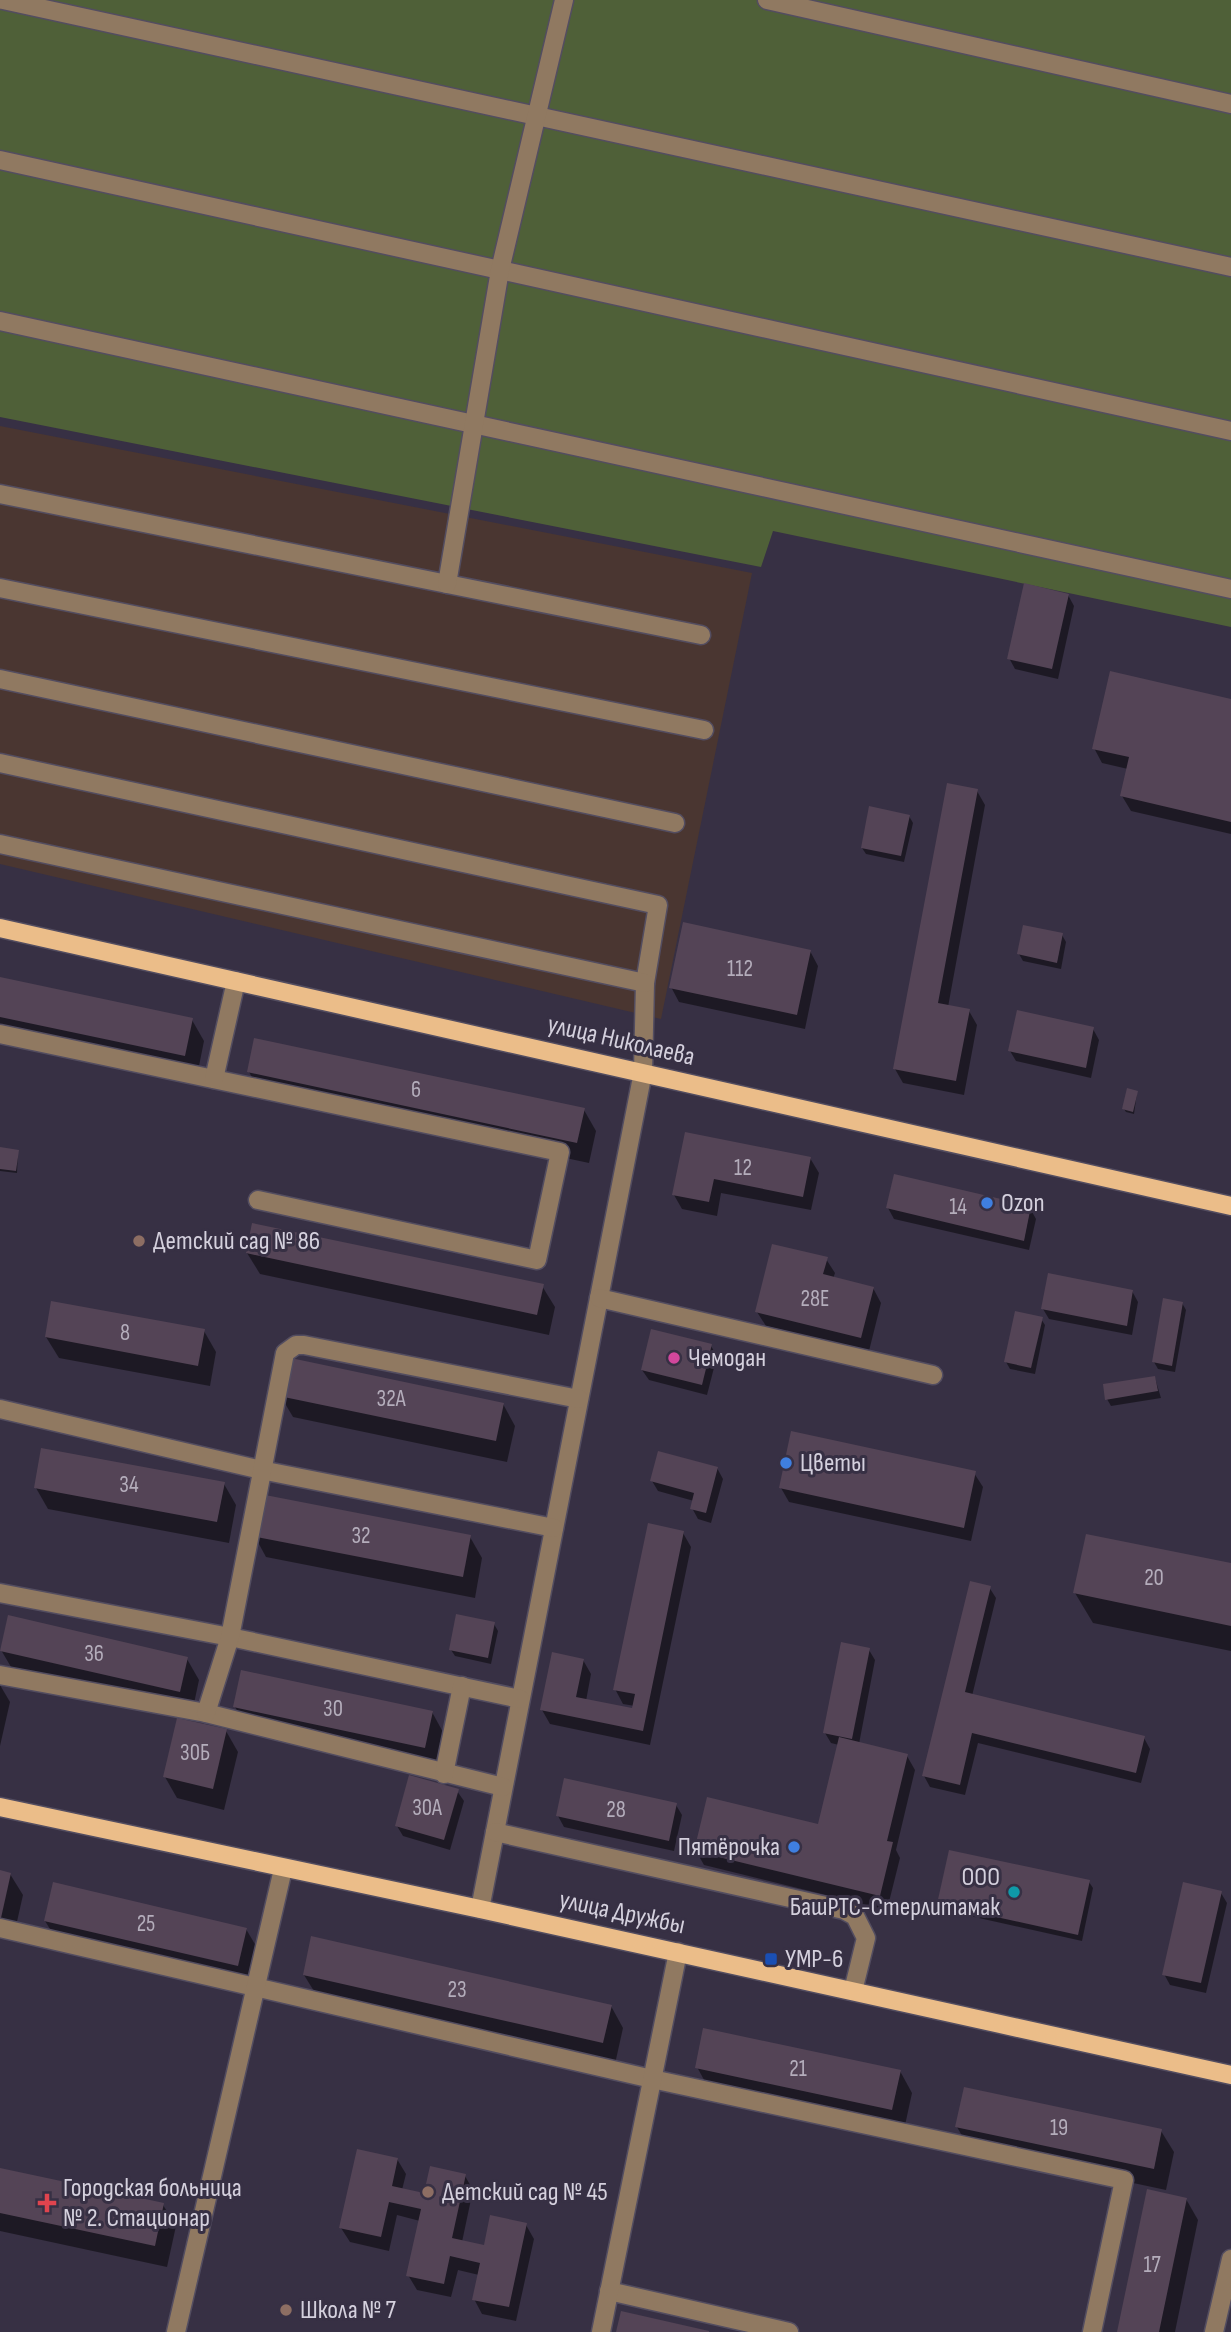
<svg xmlns="http://www.w3.org/2000/svg" width="1231" height="2332" font-family="'Sofia Sans Condensed',sans-serif">
<style>
.industrial{fill:#4a3631}
.green{fill:#4f6038}
.shadow{fill:#0007}
.building{fill:#544456}
.lines{fill:none;stroke-linecap:round;stroke-linejoin:round}
.minor-casing{stroke:#534d60;stroke-width:21}
.major-casing{stroke:#534d60;stroke-width:21}
.minor{stroke:#907961;stroke-width:18}
.major{stroke:#ebbd89;stroke-width:18}
.shop-dot{fill:#3f7fe0;stroke:#373044;stroke-width:2.5}
.education-dot{fill:#8d6e63;stroke:#373044;stroke-width:2.5}
.hotel-dot{fill:#d1479c;stroke:#373044;stroke-width:2.5}
.culture-dot{fill:#0f9aa8;stroke:#373044;stroke-width:2.5}
.transit-dot{fill:#1a4fb4;stroke:#373044;stroke-width:2.5}
.health-dot{fill:#e0444e;stroke:#373044;stroke-width:2.5}
.labels{text-anchor:middle;dominant-baseline:central;stroke-width:6;stroke-linejoin:round;paint-order:stroke}
.number-label{font-size:23px;fill:#b4adbb}
.street-label{font-size:26px;fill:#d4d0dd;stroke:#373044}
.poi-label{font-size:26px;fill:#d4d0dd;stroke:#373044;text-anchor:start}
</style>
<rect width="100%" height="100%" fill="#373044"/>
<polygon class="industrial" points="0,426 752,573 661,1019 0,864"/>
<polygon class="green" points="0,0 1231,0 1231,627 773,531 761,567 0,417"/>
<g class="shadow">
<polygon points="1068,595 1074,606 1058,679 1015,669 1009,658"/>
<polygon points="1231,701 1231,834 1131,811 1122,796 1128,769 1102,763 1094,748"/>
<polygon points="977,791 985,805 948,1007 969,1011 977,1025 964,1095 903,1083 895,1069"/>
<polygon points="909,816 913,823 904,862 866,854 862,848"/>
<polygon points="1062,935 1066,942 1061,969 1023,961 1019,954"/>
<polygon points="810,951 818,966 805,1029 679,1002 671,987"/>
<polygon points="0,979 192,1020 204,1041 197,1076 0,1035"/>
<polygon points="1093,1029 1099,1040 1091,1078 1016,1061 1010,1051"/>
<polygon points="249,1072 584,1110 596,1131 589,1163 261,1093"/>
<polygon points="1137,1093 1134,1114 1126,1112 1124,1109"/>
<polygon points="686,1134 810,1158 819,1173 811,1210 721,1193 717,1216 682,1209 674,1195"/>
<polygon points="18,1152 17,1173 0,1171 0,1153"/>
<polygon points="888,1208 1030,1208 1036,1219 1029,1250 894,1219"/>
<polygon points="247,1253 542,1286 555,1307 549,1335 260,1274"/>
<polygon points="826,1259 835,1273 833,1279 873,1288 881,1303 869,1351 766,1326 757,1312"/>
<polygon points="1132,1291 1138,1302 1132,1335 1049,1319 1043,1309"/>
<polygon points="1182,1303 1186,1310 1175,1372 1158,1369 1154,1362"/>
<polygon points="1041,1319 1045,1325 1035,1374 1010,1369 1006,1362"/>
<polygon points="204,1331 216,1352 210,1386 59,1358 46,1337"/>
<polygon points="711,1346 717,1356 707,1395 649,1380 642,1370"/>
<polygon points="1155,1378 1161,1398 1111,1406 1107,1399"/>
<polygon points="280,1395 503,1404 515,1426 507,1462 293,1417"/>
<polygon points="717,1468 723,1479 711,1523 698,1519 692,1508 694,1501 658,1491 652,1481"/>
<polygon points="974,1473 983,1487 971,1541 789,1502 781,1488"/>
<polygon points="224,1484 236,1505 229,1543 48,1509 36,1488"/>
<polygon points="683,1533 691,1547 650,1745 550,1724 542,1710 583,1660 591,1674 586,1701 634,1710 635,1706 623,1704 615,1689"/>
<polygon points="254,1535 470,1537 482,1558 475,1598 266,1557"/>
<polygon points="1231,1565 1231,1651 1093,1623 1075,1593"/>
<polygon points="989,1587 996,1598 972,1696 1144,1738 1150,1749 1141,1783 978,1743 965,1795 930,1787 924,1776"/>
<polygon points="494,1624 498,1631 491,1664 455,1656 451,1650"/>
<polygon points="1,1650 187,1659 199,1680 192,1713 14,1672"/>
<polygon points="869,1650 875,1660 859,1744 907,1756 915,1770 896,1850 900,1858 887,1910 704,1865 696,1851 819,1826 839,1745 831,1743 825,1733"/>
<polygon points="0,1685 10,1702 0,1746"/>
<polygon points="235,1707 432,1712 444,1734 436,1768 247,1728"/>
<polygon points="226,1731 238,1752 224,1810 177,1798 165,1777"/>
<polygon points="457,1791 464,1801 450,1850 403,1836 397,1826"/>
<polygon points="676,1805 682,1815 674,1851 564,1827 558,1816"/>
<polygon points="0,1872 10,1874 23,1895 14,1935 0,1932"/>
<polygon points="1089,1882 1093,1888 1082,1941 943,1910 939,1903"/>
<polygon points="1221,1893 1227,1903 1206,1993 1170,1985 1164,1974"/>
<polygon points="45,1921 246,1929 259,1951 250,1987 58,1942"/>
<polygon points="304,1975 611,2006 623,2028 615,2064 317,1996"/>
<polygon points="697,2067 900,2071 912,2093 904,2130 709,2089"/>
<polygon points="957,2127 1161,2131 1174,2152 1166,2190 969,2148"/>
<polygon points="397,2159 406,2174 402,2190 425,2195 465,2176 473,2190 462,2242 485,2247 526,2225 534,2239 516,2321 482,2314 474,2299 479,2275 458,2270 451,2297 417,2290 408,2275 420,2221 397,2215 389,2251 350,2242 341,2228"/>
<polygon points="0,2170 163,2205 176,2226 167,2267 0,2231"/>
<polygon points="1186,2199 1198,2220 1175,2332 1119,2332"/>
</g>
<g class="building">
<polygon points="1024,583 1069,594 1052,669 1007,659"/>
<polygon points="1110,671 1231,699 1231,822 1120,796 1129,757 1092,749"/>
<polygon points="947,783 978,789 938,1003 970,1009 956,1081 893,1069"/>
<polygon points="869,806 910,815 901,856 861,848"/>
<polygon points="683,922 811,950 797,1015 669,988"/>
<polygon points="1023,925 1063,933 1057,963 1017,954"/>
<polygon points="0,977 193,1018 185,1056 0,1017"/>
<polygon points="1017,1010 1094,1027 1086,1068 1008,1051"/>
<polygon points="254,1038 585,1108 577,1143 247,1072"/>
<polygon points="1127,1088 1138,1091 1133,1112 1122,1109"/>
<polygon points="685,1132 811,1157 803,1197 714,1179 709,1202 672,1195"/>
<polygon points="0,1147 19,1150 16,1171 0,1169"/>
<polygon points="894,1174 1031,1206 1024,1241 886,1208"/>
<polygon points="252,1223 544,1284 537,1315 246,1253"/>
<polygon points="772,1244 828,1257 823,1274 874,1287 861,1338 755,1312"/>
<polygon points="1048,1273 1133,1290 1127,1326 1041,1309"/>
<polygon points="1163,1298 1183,1302 1172,1366 1152,1362"/>
<polygon points="51,1301 205,1329 198,1366 45,1337"/>
<polygon points="1015,1311 1043,1317 1031,1368 1004,1362"/>
<polygon points="651,1329 712,1344 702,1385 641,1370"/>
<polygon points="286,1357 504,1403 496,1441 279,1396"/>
<polygon points="1155,1376 1158,1391 1105,1400 1103,1384"/>
<polygon points="791,1431 976,1471 964,1528 779,1488"/>
<polygon points="41,1448 225,1482 217,1522 34,1488"/>
<polygon points="658,1451 718,1467 706,1513 690,1509 694,1493 650,1481"/>
<polygon points="260,1494 471,1535 463,1577 252,1536"/>
<polygon points="648,1523 684,1531 643,1731 540,1710 552,1652 584,1659 576,1697 632,1708 635,1694 613,1690"/>
<polygon points="1086,1534 1231,1563 1231,1626 1073,1593"/>
<polygon points="970,1581 991,1586 965,1692 1145,1736 1136,1773 972,1733 960,1785 922,1776"/>
<polygon points="456,1614 495,1622 488,1658 449,1650"/>
<polygon points="8,1615 188,1657 180,1692 0,1651"/>
<polygon points="841,1642 870,1648 852,1739 823,1733"/>
<polygon points="241,1670 433,1711 425,1748 233,1707"/>
<polygon points="177,1718 227,1729 213,1789 163,1777"/>
<polygon points="839,1737 908,1754 887,1841 893,1842 880,1896 694,1851 707,1797 818,1824"/>
<polygon points="409,1775 459,1789 444,1840 395,1826"/>
<polygon points="564,1778 677,1803 669,1841 556,1816"/>
<polygon points="949,1850 1090,1880 1078,1935 937,1904"/>
<polygon points="0,1870 11,1873 1,1918 0,1918"/>
<polygon points="53,1882 247,1928 238,1966 44,1921"/>
<polygon points="1183,1882 1222,1891 1201,1983 1162,1975"/>
<polygon points="311,1936 612,2005 603,2043 303,1975"/>
<polygon points="703,2028 901,2070 892,2110 695,2068"/>
<polygon points="964,2087 1162,2129 1154,2169 955,2127"/>
<polygon points="357,2149 398,2158 392,2186 424,2193 430,2166 466,2174 452,2238 484,2245 490,2215 527,2223 509,2307 472,2300 480,2263 450,2256 444,2284 406,2276 421,2209 389,2202 381,2237 339,2228"/>
<polygon points="0,2168 164,2203 155,2246 0,2213"/>
<polygon points="1147,2189 1187,2198 1159,2332 1117,2332"/>
<polygon points="621,2311 709,2331 709,2332 616,2332"/>
</g>
<g class="lines">
<g class="minor-casing">
<g id="minor">
<polyline points="3,0 1231,267"/>
<polyline points="767,0 1231,104"/>
<polyline points="0,160 1231,431"/>
<polyline points="0,321 1231,589"/>
<polyline points="0,494 701,635"/>
<polyline points="447,584 500,270 564,0"/>
<polyline points="0,588 704,730"/>
<polyline points="0,679 675,823"/>
<polyline points="0,763 658,905 645,983 643,1072 480,1909"/>
<polyline points="0,844 645,983"/>
<polyline points="0,1034 560,1152 537,1260 258,1200"/>
<polyline points="214,1079 236,981"/>
<polyline points="599,1298 933,1375"/>
<polyline points="0,1409 261,1470 554,1528"/>
<polyline points="0,1593 230,1637 520,1699"/>
<polyline points="0,1675 206,1713 503,1787"/>
<polyline points="206,1713 230,1637 285,1353 296,1345 304,1345 579,1399"/>
<polyline points="444,1774 462,1686"/>
<polyline points="495,1832 844,1910 855,1916 866,1938 853,1991"/>
<polyline points="0,1928 652,2079 1124,2180 1092,2332"/>
<polyline points="609,2291 789,2332"/>
<polyline points="176,2332 283,1869"/>
<polyline points="601,2332 678,1952"/>
<polyline points="1214,2332 1231,2259"/>
</g>
</g>
<g class="major-casing">
<g id="major">
<polyline points="0,928 1231,1206"/>
<polyline points="0,1807 480,1909 1231,2075"/>
</g>
</g>
<use href="#minor" class="minor"/>
<use href="#major" class="major"/>
</g>
<g class="shop-dot">
<circle cx="987" cy="1203" r="7"/>
<circle cx="786" cy="1463" r="7"/>
<circle cx="794" cy="1847" r="7"/>
</g>
<g class="education-dot">
<circle cx="139" cy="1241" r="7"/>
<circle cx="428" cy="2192" r="7"/>
<circle cx="286" cy="2310" r="7"/>
</g>
<circle class="hotel-dot" cx="674" cy="1358" r="7"/>
<circle class="culture-dot" cx="1014" cy="1892" r="7"/>
<rect class="transit-dot" x="764" y="1952" width="14" height="14" rx="3.5"/>
<path class="health-dot" d="M43.5 2192.5h7v7h7v7h-7v7h-7v-7h-7v-7h7z"/>
<g class="labels">
<g class="number-label">
<text x="740" y="969">112</text>
<text x="416" y="1090">6</text>
<text x="743" y="1168">12</text>
<text x="958" y="1207">14</text>
<text x="815" y="1299">28Е</text>
<text x="125" y="1333">8</text>
<text x="391" y="1399">32А</text>
<text x="129" y="1485">34</text>
<text x="361" y="1536">32</text>
<text x="1154" y="1578">20</text>
<text x="94" y="1654">36</text>
<text x="333" y="1709">30</text>
<text x="195" y="1753">30Б</text>
<text x="427" y="1808">30А</text>
<text x="616" y="1810">28</text>
<text x="146" y="1924">25</text>
<text x="457" y="1990">23</text>
<text x="798" y="2069">21</text>
<text x="1059" y="2128">19</text>
<text x="1152" y="2265">17</text>
</g>
<g class="street-label">
<text transform="translate(621 1041) rotate(13)">улица Николаева</text>
<text transform="translate(622 1913) rotate(12)">улица Дружбы</text>
</g>
<g class="poi-label">
<text x="1001" y="1203">Ozon</text>
<text x="153" y="1241">Детский сад № 86</text>
<text x="688" y="1358">Чемодан</text>
<text x="800" y="1463">Цветы</text>
<text x="780" y="1847" text-anchor="end">Пятёрочка</text>
<text x="1000" y="1877" text-anchor="end">ООО<tspan x="1000" dy="30">БашРТС-Стерлитамак</tspan></text>
<text x="785" y="1959">УМР-6</text>
<text x="63" y="2188">Городская больница<tspan x="63" dy="30">№ 2. Стационар</tspan></text>
<text x="442" y="2192">Детский сад № 45</text>
<text x="300" y="2310">Школа № 7</text>
</g>
</g>
</svg>
